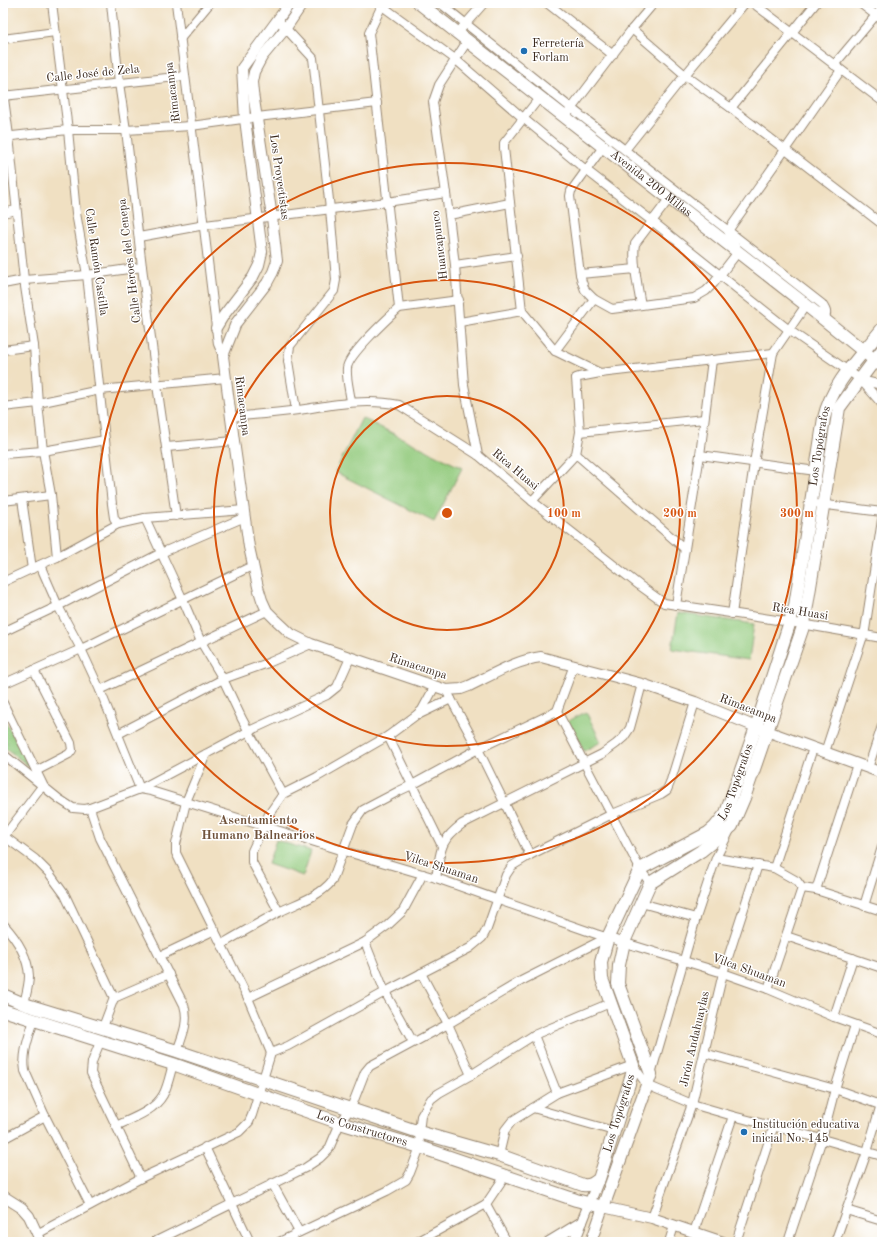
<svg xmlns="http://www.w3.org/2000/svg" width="885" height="1245" font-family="'Old Standard TT',serif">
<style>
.park{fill:url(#park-crowns);stroke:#677a4e}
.pitch{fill:#93ca7d;stroke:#677a4e}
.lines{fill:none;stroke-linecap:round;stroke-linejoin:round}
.minor-casing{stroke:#968570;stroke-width:10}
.tertiary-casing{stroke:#968570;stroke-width:12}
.secondary-casing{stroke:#968570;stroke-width:14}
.minor{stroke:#fff;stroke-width:8}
.tertiary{stroke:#fff;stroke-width:10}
.secondary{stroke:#fff;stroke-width:12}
.ring{fill:none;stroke:#d7540e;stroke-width:2}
.poi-dot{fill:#1f6fb2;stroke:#fff;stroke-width:1.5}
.labels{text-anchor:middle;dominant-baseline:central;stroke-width:3;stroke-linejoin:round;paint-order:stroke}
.poi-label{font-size:12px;fill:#3b2a1e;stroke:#fff;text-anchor:start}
.street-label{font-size:12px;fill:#3b2a1e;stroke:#fff}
.neighbourhood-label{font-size:13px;font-weight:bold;fill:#70533c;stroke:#fff}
.centre{fill:#d7540e;stroke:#fff;stroke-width:2}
.ring-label{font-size:12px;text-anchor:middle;font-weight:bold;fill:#d7540e;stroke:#fff;stroke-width:3;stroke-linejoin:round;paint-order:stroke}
</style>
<defs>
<pattern id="park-crowns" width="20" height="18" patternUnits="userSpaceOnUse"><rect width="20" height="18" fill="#93ca7d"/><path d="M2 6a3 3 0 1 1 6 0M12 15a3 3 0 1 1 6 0" fill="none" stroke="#79a466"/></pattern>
</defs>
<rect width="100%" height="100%" fill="#fff"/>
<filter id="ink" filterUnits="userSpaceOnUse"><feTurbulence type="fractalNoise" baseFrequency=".025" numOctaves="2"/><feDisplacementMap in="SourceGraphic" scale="8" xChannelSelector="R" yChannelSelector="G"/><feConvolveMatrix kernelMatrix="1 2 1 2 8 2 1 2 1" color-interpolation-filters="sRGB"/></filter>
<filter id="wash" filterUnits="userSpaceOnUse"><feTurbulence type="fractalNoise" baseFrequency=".012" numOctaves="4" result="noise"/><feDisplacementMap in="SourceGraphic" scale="16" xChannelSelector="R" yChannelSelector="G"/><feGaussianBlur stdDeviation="0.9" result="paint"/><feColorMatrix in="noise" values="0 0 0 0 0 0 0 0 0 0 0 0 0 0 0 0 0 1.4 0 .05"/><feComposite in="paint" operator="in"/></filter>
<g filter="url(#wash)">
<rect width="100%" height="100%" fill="#f0e0c2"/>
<polygon class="park" points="3,717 31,768 3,746"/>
<g class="pitch">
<polygon points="362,418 462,468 434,522 335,472"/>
<polygon points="678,613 754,624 749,660 672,649"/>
<polygon points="586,712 601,742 584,751 568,721"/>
<polygon points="276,840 311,851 303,876 268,864"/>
</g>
</g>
<g filter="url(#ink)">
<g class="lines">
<g class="minor-casing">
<g id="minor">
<polyline points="52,3 68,130 76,213 87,275 112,504 114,518 118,524"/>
<polyline points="111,3 119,83 126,130 142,267 157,385 176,516"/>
<path d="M176 3C190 117 205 230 218 344L223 356"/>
<polyline points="378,3 455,59 523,118 586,170 652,221 789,330 860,379 882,404"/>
<path d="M440 3 571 108 822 304C826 310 828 313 824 320"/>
<polyline points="547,3 613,55"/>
<polyline points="753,3 882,101"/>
<polyline points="860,3 882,20"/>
<polyline points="278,20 313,58 330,209 336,280 334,291 290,346 288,361 296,410"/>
<polyline points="462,28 484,3"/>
<polyline points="632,29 685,75 731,108 882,224"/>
<polyline points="3,39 55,32"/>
<polyline points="180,39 210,3"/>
<polyline points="468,40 439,85 433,102 449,215 455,265 464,385 478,455"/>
<polyline points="834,65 882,8"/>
<polyline points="3,91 9,136 24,280 34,346 38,403 43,451 51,495 57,557"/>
<polyline points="3,96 185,76"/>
<polyline points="540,97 504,143 504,148 522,311 555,351 600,373"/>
<polyline points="731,108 816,3"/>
<polyline points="568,113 632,29 654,3"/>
<polyline points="3,137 68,130 126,130 191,126 257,117 377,103"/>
<polyline points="603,147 571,191 570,196 580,274 582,282 585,290 594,299 612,309 694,298 706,291 714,283 738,252 728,231 841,70"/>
<polyline points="625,150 685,75 745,3"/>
<polyline points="3,213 16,210"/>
<polyline points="449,215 510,203"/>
<polyline points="139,237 205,225 387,202 446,193"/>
<polyline points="455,265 517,256"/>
<polyline points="580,274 636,269"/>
<polyline points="3,284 24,280 87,275 142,267"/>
<path d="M641 305C638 288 632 260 635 244L669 199"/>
<polyline points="399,308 459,300"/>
<polyline points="460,322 522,311"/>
<polyline points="3,350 34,346"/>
<polyline points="555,351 594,299"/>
<polyline points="860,380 882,385"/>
<path d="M351 402C350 392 346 379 347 368 348 355 388 318 399 308L369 33 383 3"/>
<polyline points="3,407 38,403 100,390 226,378"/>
<path d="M230 417C253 415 276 413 298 410 332 405 365 398 399 405L478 455 532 501 639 585 664 603 790 622 882 638"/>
<polyline points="580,432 704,419"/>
<polyline points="167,447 234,441"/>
<polyline points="3,454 43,451 105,440"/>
<polyline points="576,454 685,549"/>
<polyline points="700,455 816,471"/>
<polyline points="22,499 32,569"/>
<polyline points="3,501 51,495"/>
<polyline points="532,501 576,454 580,432 576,378 579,377 600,373 773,353 806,305"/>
<polyline points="819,504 882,512"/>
<polyline points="145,518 183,600 201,642 223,679 242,719 283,794"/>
<polyline points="40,565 58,606 81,649 100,690 140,789 249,731 327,695 337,687 350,658"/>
<polyline points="3,582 57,557 118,524 145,518 244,510"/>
<polyline points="676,605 700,455 712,360"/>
<polyline points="732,614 754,463 773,353"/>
<polyline points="3,632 58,606 161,553 245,517"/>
<polyline points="34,670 71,743 72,750 69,754 36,771"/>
<polyline points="3,684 81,649 254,565"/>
<polyline points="100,690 267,611"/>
<polyline points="446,690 478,749 530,855"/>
<polyline points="3,703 43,785 3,838"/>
<polyline points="557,711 640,869 650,883"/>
<polyline points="420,714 451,699"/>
<polyline points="118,734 223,679 268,663 311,644"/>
<polyline points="388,736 442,846"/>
<polyline points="825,752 865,630 882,520"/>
<polyline points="3,754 59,799 73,808 85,809 90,808 140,789 151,791 344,851 436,878 596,934 723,973 768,989 834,1017 882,1034"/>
<polyline points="206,754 186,802 176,844 176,853 248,998 271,1053"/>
<polyline points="868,768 882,726"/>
<path d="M90 808 100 838 184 1005C189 1021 183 1035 177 1051"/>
<polyline points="5,837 35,859 49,873 65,895 114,998 103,1027"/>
<polyline points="716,858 774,868 797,881 802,888 816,890 882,911"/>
<polyline points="774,868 813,748"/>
<path d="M436 878C441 851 438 842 462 824L602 754 616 744 624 737 630 728 642 684"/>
<polyline points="816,890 857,764"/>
<polyline points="641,903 696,918"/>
<polyline points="864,906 882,847"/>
<polyline points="279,912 252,862 252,851 269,814 283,794 317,777 388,736 415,716 422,710 435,686"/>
<path d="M3 924C16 938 28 956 29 976 29 985 26 995 24 1004"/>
<polyline points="786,936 882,968"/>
<polyline points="365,942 385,992 413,1042"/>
<path d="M222 944C241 933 260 922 279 912 297 903 319 897 332 881L353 824 363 810 399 791 412 785 478 749 557 711 574 665"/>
<polyline points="160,956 215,930"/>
<polyline points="421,973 448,1024 471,1075"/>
<polyline points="768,989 802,888"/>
<polyline points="114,998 169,974"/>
<polyline points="248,998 365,942 388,925 403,911 423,874"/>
<polyline points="834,1017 853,958"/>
<path d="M34 1020C29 1037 22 1053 25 1071L45 1116 90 1205"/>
<polyline points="534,1035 557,1093"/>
<polyline points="100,1042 92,1062 91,1073 141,1178"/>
<polyline points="704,1053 835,1089 880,1105"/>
<polyline points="651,1074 696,918 716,858 730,830"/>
<polyline points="533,1108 614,1131"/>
<path d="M116 1126C133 1118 154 1111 163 1095 168 1086 170 1074 173 1064"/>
<polyline points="3,1139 45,1116"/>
<polyline points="205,1147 250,1242"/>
<polyline points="499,1155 505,1130 512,1121 557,1093 633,1065 647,1085 692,1104 733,1116 822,1139 882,1156"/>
<polyline points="272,1183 299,1232"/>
<polyline points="486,1204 507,1242"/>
<polyline points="846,1210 882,1221"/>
<polyline points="652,1218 692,1104 723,973 758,865"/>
<polyline points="694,1232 733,1116"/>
<polyline points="37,1234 141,1178 239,1132 249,1122 252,1115 271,1053 288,1046 385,992 470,948 482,938 487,929 506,875 512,866 530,855 610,815 661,794 667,790 671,780 695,702"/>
<polyline points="154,1242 305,1168 320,1158 329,1149 340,1123 351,1108 365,1072 370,1066 448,1024 521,981 608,937"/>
<polyline points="279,1242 387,1191 406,1180 410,1173 420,1147 419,1132 421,1116 431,1099 439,1093 471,1075 534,1035 610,1003"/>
<polyline points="417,1242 486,1204 505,1176"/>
<polyline points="669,1242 674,1226"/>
<polyline points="736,1242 774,1125"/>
<polyline points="788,1242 822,1139 835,1089 855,1025"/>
<polyline points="835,1242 867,1152 882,1101"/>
</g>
</g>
<g class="tertiary-casing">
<g id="tertiary">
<path d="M303 3 286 28 262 57 254 72 252 82 253 93 272 217 277 261 273 272 267 283 236 323 223 356 234 441 249 547 258 587 262 600 267 611 275 619 291 634 311 644 446 690 461 689 469 686C492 675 516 660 541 657L642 684 695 702 756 727 882 773"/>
<polyline points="216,328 224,315 253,277 259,265 262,252 245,119 242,68 290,3"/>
<polyline points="3,1196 22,1208 29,1216 41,1242"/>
<polyline points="549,1242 582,1222"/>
<polyline points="574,1242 599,1179"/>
<polyline points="591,1242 603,1207 652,1218 723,1242"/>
</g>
</g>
<g class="secondary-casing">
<g id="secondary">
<path id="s1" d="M419 3 806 305 882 366"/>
<path id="s2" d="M3 995 24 1004 177 1051 419 1132 499 1155 583 1185C590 1186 594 1183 599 1179L632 1074 633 1065 602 979 601 962 608 937 640 869 708 833 715 827 726 813 756 727 795 606 824 418C832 383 860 357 882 329"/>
<path id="s3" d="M3 1010 173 1064 340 1123 420 1147 576 1200 603 1207 651 1074 618 984 619 965 624 942 650 883 701 851 732 826 744 798 804 624 839 408 882 350"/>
</g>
</g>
<use href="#minor" class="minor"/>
<use href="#tertiary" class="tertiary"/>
<use href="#secondary" class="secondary"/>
</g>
</g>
<g class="ring">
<circle cx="447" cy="513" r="117"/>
<circle cx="447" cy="513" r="233"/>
<circle cx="447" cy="513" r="350"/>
</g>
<g class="poi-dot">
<circle cx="524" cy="51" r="4"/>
<circle cx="744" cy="1132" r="4"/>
</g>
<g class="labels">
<g class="poi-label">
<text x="532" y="44">Ferretería<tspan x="532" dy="14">Forlam</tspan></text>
<text x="752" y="1125">Institución educativa<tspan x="752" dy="14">inicial No. 145</tspan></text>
</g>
<g class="street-label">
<text transform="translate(93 74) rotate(-6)">Calle José de Zela</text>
<text transform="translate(173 92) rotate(-97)">Rimacampa</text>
<text transform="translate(279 177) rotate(82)">Los Proyectistas</text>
<text stroke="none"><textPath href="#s1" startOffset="294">Avenida 200 Millas</textPath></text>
<text transform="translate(440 245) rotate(-97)">Huancapunco</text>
<text transform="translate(130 261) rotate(-97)">Calle Héroes del Cenepa</text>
<text transform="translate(96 262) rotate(82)">Calle Ramón Castilla</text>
<text transform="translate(242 406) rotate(83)">Rimacampa</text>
<text stroke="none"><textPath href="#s2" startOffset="1441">Los Topógrafos</textPath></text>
<text transform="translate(515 470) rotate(40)">Rica Huasi</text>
<text transform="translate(800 612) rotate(9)">Rica Huasi</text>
<text transform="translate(418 667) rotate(18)">Rimacampa</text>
<text transform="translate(748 709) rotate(21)">Rimacampa</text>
<text stroke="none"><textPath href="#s2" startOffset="1093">Los Topógrafos</textPath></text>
<text transform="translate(441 868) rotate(18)">Vilca Shuaman</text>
<text transform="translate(749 971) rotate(20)">Vilca Shuaman</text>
<text transform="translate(695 1039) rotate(-77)">Jirón Andahuaylas</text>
<text stroke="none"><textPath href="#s2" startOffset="697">Los Topógrafos</textPath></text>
<text stroke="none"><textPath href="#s3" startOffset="378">Los Constructores</textPath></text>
</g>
<g class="neighbourhood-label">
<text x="258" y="820">Asentamiento<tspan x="258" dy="15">Humano Balnearios</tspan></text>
</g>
</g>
<circle cx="447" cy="513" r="6" class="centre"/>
<g class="ring-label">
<text x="564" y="517">100 m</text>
<text x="680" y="517">200 m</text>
<text x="797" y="517">300 m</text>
</g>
<rect width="885" height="1245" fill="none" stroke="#fff" stroke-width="16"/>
</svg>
